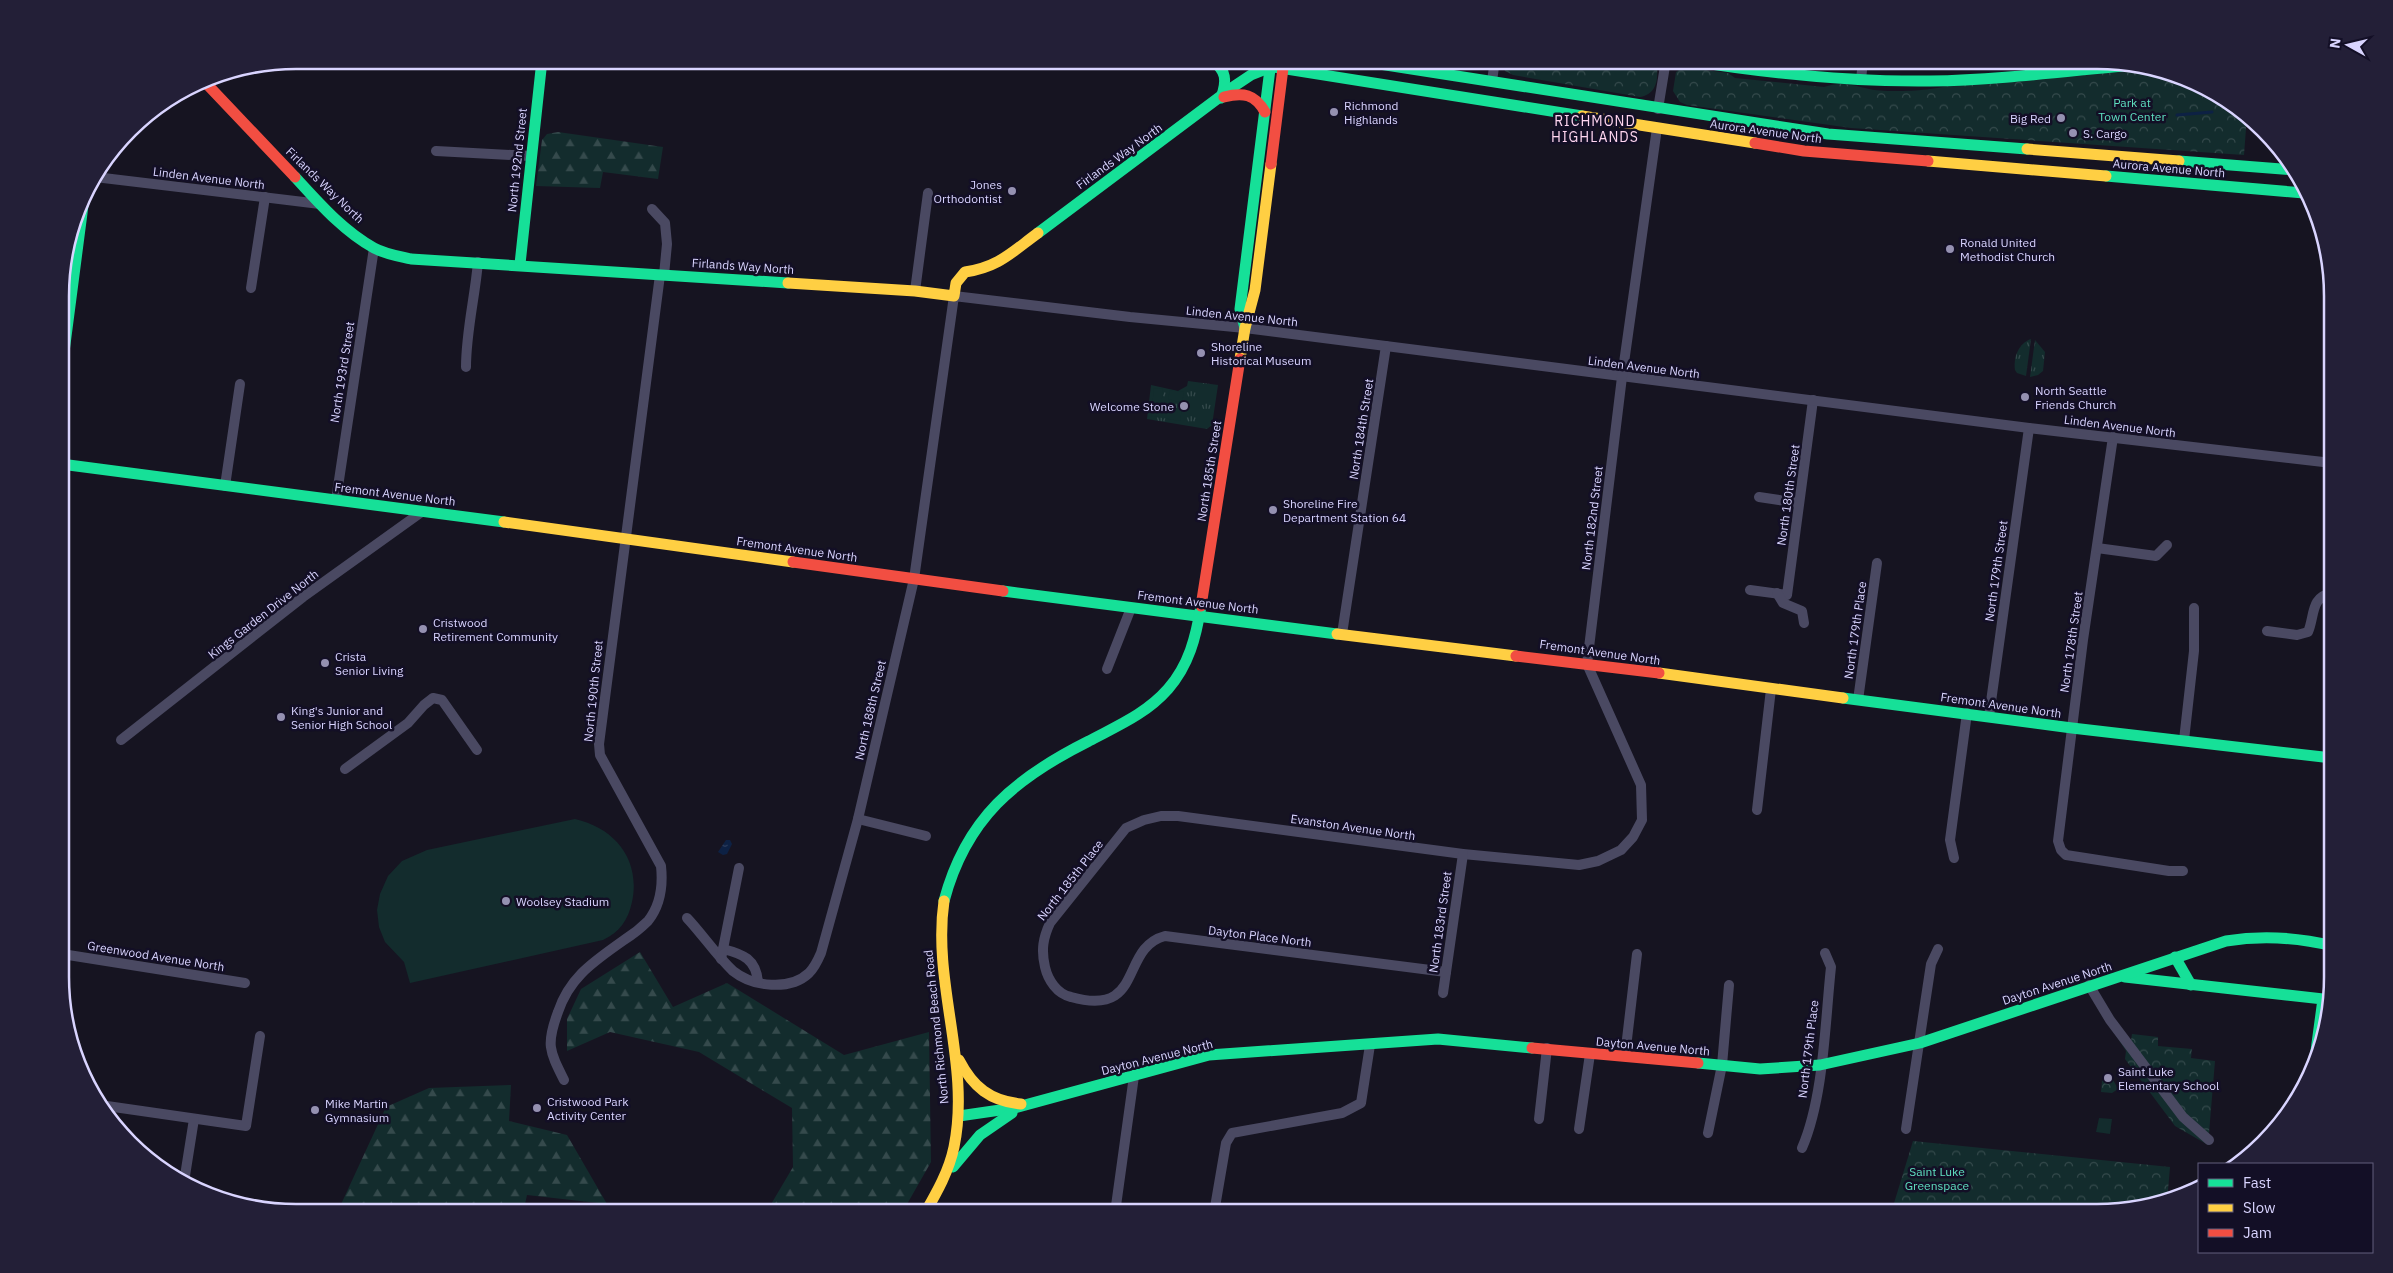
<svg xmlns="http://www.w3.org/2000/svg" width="2393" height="1273" font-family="'IBM Plex Sans',sans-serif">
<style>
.grass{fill:url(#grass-tufts)}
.forest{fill:url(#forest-firs)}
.park{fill:url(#park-crowns)}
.garden{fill:#132c2d}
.water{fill:url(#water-ripples)}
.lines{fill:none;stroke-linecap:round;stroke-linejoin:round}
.stream{stroke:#0d2144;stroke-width:3}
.street{stroke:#4a4962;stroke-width:10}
.fast{stroke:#16e098;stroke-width:11}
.slow{stroke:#ffcf43;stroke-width:11}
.jam{stroke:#f24e42;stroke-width:11}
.poi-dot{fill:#9591b1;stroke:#130f26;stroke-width:2}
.labels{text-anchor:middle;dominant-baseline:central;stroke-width:5;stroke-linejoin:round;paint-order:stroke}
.park-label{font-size:12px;fill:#5fe0c0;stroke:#130f26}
.poi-label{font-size:12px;fill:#d9d4ff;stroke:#130f26;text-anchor:start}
.street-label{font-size:12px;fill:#d9d4ff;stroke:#130f26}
.neighbourhood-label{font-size:14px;letter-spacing:1px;fill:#ffd6f0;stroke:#130f26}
.rim{fill:none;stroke:#d9d4ff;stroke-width:2.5}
</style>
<defs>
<pattern id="grass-tufts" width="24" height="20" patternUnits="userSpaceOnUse" patternTransform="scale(1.25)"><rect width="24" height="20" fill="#132c2d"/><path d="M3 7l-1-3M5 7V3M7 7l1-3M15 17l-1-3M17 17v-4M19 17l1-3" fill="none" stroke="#354a4c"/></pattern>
<pattern id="forest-firs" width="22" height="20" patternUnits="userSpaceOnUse" patternTransform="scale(1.25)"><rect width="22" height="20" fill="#132c2d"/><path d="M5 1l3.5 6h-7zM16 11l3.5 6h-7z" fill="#354a4c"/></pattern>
<pattern id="park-crowns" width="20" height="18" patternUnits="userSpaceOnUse" patternTransform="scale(1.25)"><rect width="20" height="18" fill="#132c2d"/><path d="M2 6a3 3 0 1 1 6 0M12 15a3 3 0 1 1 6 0" fill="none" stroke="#354a4c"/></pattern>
<pattern id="water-ripples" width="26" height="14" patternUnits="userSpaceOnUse" patternTransform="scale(1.25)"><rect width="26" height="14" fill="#0d2144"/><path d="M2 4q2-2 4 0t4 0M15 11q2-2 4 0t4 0" fill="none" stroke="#304060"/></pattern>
</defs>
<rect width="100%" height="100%" fill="#161421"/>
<g class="grass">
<path d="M2031 339 2026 376 2017 373 2015 370C2013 357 2019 343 2031 339Z"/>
<polygon points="2035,340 2045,352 2043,371 2038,375 2030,377"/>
<polygon points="1188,381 1218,385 1212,425 1207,429 1147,419 1151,385 1178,391 1187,386"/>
</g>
<g class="forest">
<polygon points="558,132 663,147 658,179 603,172 600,188 536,186 542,140 547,134"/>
<polygon points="640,952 673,1007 727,983 844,1055 929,1032 931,1162 902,1213 762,1213 770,1206 793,1167 792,1108 699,1052 610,1032 567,1051 567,1019 581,989"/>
<polygon points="511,1085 509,1121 567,1135 607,1204 527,1195 523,1213 337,1213 386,1107 429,1088"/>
</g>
<g class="park">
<polygon points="1414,60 1486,60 1481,66 1470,69"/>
<path d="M1501 60H1651L1657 67C1658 81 1656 94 1640 97L1513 75 1505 71Z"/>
<path d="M1683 67 1728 73 1735 78 1824 87C1841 81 1852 85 1869 89 1885 93 1935 91 1950 85L2137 69 2202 84 2247 115 2244 155 1851 128 1687 105 1680 102 1673 91 1676 72Z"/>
<polygon points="2113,1031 2131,1040 2132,1034 2158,1037 2158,1046 2192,1049 2191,1058 2215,1061 2208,1145 2175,1126 2125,1059 2126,1051"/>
<polygon points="2111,1076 2118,1089 2112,1093 2101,1092 2102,1081"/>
<polygon points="1913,1141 2170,1167 2167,1202 2112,1213 1891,1213"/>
</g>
<g class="garden">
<polygon points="1154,388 1163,389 1162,398 1159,402 1160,408 1182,408 1180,421 1151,416"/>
<polygon points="1170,390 1184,392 1182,403 1168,399"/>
<path d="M575 819C615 828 641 860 632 902 628 920 620 932 603 940L410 983 404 962 385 942 379 927 377 910 380 894 388 876 402 861 427 850Z"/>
<polygon points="2099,1118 2112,1119 2110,1134 2096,1132"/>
</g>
<polygon class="water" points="726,840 730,840 732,844 727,854 723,855 718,852"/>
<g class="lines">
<polyline class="stream" points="2177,115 2212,112"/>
<g class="street">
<polyline points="1861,80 1863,60"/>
<polyline points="1492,81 1495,60"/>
<polyline points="1658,109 1666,60"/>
<polyline points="436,151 531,156"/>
<polyline points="95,177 320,204"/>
<polyline points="652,209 665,223 667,244 664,275"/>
<polyline points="251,288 265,197"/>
<polyline points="915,291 928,193"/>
<path d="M466 367C466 332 475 297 478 262"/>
<polyline points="2113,437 2083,640 2058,841 2061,850 2066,855 2169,871 2183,871"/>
<polyline points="225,486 240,384"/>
<polyline points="1759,497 1799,503"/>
<polyline points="336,500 374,248"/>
<polyline points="2097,548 2156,556 2167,545"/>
<polyline points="1750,590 1787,595 1813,400"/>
<polyline points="1777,593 1783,603 1802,611 1804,623"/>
<path d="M2267 631 2297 635 2308 632C2315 616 2310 597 2332 593"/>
<polyline points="1342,634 1386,346"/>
<polyline points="1107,669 1131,608"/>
<polyline points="1858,700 1877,563"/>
<polyline points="1989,716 2029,428"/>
<polyline points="121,740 303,597 423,511"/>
<polyline points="2184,740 2194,651 2194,608"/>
<polyline points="345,769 408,723 424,705 433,698 442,700 477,750"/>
<polyline points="1757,810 1771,689"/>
<polyline points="858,819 926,836"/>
<polyline points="1954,858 1950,840 1967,713"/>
<path d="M687 918C703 935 716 955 733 971 753 987 790 991 809 973 814 968 818 960 821 953L858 819 914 579 954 296 1130 317 1245 328 2029 428 2332 463"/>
<path d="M723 949C743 954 756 959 758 982"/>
<polyline points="62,954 245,983"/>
<polyline points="721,959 739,868"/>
<path d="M1446 972 1165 936C1119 948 1145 1018 1071 997 1057 994 1048 980 1045 967 1041 950 1043 938 1050 923L1126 828 1144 820 1161 816H1178L1463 854 1579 865 1598 861 1621 850 1633 837 1642 820 1641 785 1587 664 1622 377 1657 128"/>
<polyline points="2089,985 2110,1020 2183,1117 2209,1140"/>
<polyline points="1443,993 1463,854"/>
<polyline points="1625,1056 1637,954"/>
<path d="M564 1080C549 1050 546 1044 558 1012 570 976 595 961 624 940 632 935 641 928 648 921 660 906 663 885 661 866L600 755 599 744 660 275"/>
<polyline points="100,1105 246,1126 260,1036"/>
<polyline points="1539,1119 1547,1048"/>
<polyline points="1579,1129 1590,1054"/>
<polyline points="1906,1129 1931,964 1938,949"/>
<polyline points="1708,1133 1722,1065 1729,985"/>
<path d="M1802 1148C1824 1097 1825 1022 1831 967L1825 953"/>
<polyline points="184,1182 194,1119"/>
<polyline points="1214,1210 1236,1213"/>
<polyline points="1115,1213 1134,1076"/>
<polyline points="1214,1213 1226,1143 1232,1133 1342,1113 1361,1103 1370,1045"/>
</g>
<g class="fast">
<path d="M1211 60C1227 70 1227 81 1221 98"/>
<polyline points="1229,60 1582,116"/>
<polyline points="1354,60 1828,134 2027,149"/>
<path d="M1685 60C1766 73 1848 82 1930 81 1995 80 2059 72 2123 66"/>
<polyline points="2179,161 2295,170"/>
<polyline points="2106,176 2304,193"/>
<path d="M295 177C318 202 343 231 374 248 385 254 398 256 411 259L788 283"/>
<polyline points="1038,233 1233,87 1251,75 1271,67"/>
<polyline points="520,264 542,60"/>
<polyline points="1245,328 1240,309 1271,61"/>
<polyline points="61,375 85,190"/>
<polyline points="61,464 504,522"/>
<polyline points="1003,591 1337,634"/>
<polyline points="1843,698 2072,728 2332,758"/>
<path d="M944 901C966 818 1015 778 1089 741 1117 726 1146 714 1168 689 1189 665 1196 637 1201 606"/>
<polyline points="2175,957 2191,985"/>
<polyline points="2125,977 2323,999 2316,1051"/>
<path d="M1698 1063 1760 1069 1820 1065 1920 1043 2226 941C2263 935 2296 937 2333 946"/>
<polyline points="959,1116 1014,1108 1209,1055 1438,1039 1532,1048"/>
<polyline points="953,1167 980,1135 1012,1113"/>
</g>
<g class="slow">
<polyline points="1582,116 1755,143"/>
<polyline points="2027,149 2179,161"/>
<polyline points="1928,161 2106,176"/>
<path d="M788 283 915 291 954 296 956 283 965 272C999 267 1012 252 1038 233"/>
<polyline points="1240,359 1245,328 1255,290 1271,164"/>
<polyline points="504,522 793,562"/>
<polyline points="1337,634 1516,656"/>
<polyline points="1659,673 1843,698"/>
<path d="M959 1060C973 1087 990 1101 1021 1104"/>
<path d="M925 1213C937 1192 949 1171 954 1147 971 1065 932 983 944 901"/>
</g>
<g class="jam">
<polyline points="203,80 295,177"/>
<path d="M1224 97C1243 92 1255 94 1265 112"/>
<polyline points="1755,143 1804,151 1928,161"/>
<polyline points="1271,164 1284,60"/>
<polyline points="793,562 1003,591"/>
<polyline points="1201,606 1240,359"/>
<polyline points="1516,656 1659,673"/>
<polyline points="1532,1048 1698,1063"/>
</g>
</g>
<g class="poi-dot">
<circle cx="1334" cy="112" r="5"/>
<circle cx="2061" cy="118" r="5"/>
<circle cx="2073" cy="133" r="5"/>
<circle cx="1012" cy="191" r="5"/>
<circle cx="1950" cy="249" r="5"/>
<circle cx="1201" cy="353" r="5"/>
<circle cx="2025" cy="397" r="5"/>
<circle cx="1184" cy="406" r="5"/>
<circle cx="1273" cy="510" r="5"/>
<circle cx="423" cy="629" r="5"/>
<circle cx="325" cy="663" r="5"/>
<circle cx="281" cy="717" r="5"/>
<circle cx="506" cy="901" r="5"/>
<circle cx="2108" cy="1078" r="5"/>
<circle cx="537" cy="1108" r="5"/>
<circle cx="315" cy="1110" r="5"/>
</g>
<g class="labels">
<g class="park-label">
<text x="2132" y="102">Park at<tspan x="2132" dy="14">Town Center</tspan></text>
<text x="1937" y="1171">Saint Luke<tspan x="1937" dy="14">Greenspace</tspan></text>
</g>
<g class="poi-label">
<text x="1344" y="105">Richmond<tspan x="1344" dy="14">Highlands</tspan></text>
<text x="2051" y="118" text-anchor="end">Big Red</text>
<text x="2083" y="133">S. Cargo</text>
<text x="1002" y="184" text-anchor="end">Jones<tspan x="1002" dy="14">Orthodontist</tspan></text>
<text x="1960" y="242">Ronald United<tspan x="1960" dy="14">Methodist Church</tspan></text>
<text x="1211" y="346">Shoreline<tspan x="1211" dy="14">Historical Museum</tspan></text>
<text x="2035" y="390">North Seattle<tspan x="2035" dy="14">Friends Church</tspan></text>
<text x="1174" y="406" text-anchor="end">Welcome Stone</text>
<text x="1283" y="503">Shoreline Fire<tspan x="1283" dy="14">Department Station 64</tspan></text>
<text x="433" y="622">Cristwood<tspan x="433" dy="14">Retirement Community</tspan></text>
<text x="335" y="656">Crista<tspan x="335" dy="14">Senior Living</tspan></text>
<text x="291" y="710">King's Junior and<tspan x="291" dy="14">Senior High School</tspan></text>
<text x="516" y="901">Woolsey Stadium</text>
<text x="2118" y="1071">Saint Luke<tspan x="2118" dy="14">Elementary School</tspan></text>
<text x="547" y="1101">Cristwood Park<tspan x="547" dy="14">Activity Center</tspan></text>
<text x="325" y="1103">Mike Martin<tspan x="325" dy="14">Gymnasium</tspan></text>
</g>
<g class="street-label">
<text transform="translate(1766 131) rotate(8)">Aurora Avenue North</text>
<text transform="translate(1119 156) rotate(-36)">Firlands Way North</text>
<text transform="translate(517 160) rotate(-84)">North 192nd Street</text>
<text transform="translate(2169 168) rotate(5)">Aurora Avenue North</text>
<text transform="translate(209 178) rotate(7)">Linden Avenue North</text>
<text transform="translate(325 185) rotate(44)">Firlands Way North</text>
<text transform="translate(743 266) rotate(4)">Firlands Way North</text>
<text transform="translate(1242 316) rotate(6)">Linden Avenue North</text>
<text transform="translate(1644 367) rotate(7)">Linden Avenue North</text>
<text transform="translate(342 372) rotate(-81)">North 193rd Street</text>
<text transform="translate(2120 426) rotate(7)">Linden Avenue North</text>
<text transform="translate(1361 429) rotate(-81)">North 184th Street</text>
<text transform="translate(1209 471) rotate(-81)">North 185th Street</text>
<text transform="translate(395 494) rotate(7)">Fremont Avenue North</text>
<text transform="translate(1788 495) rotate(-82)">North 180th Street</text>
<text transform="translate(1592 518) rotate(-83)">North 182nd Street</text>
<text transform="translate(797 549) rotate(8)">Fremont Avenue North</text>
<text transform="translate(1996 571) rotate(-82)">North 179th Street</text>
<text transform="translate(1198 602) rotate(7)">Fremont Avenue North</text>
<text transform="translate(263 614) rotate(-38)">Kings Garden Drive North</text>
<text transform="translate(1855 630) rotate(-82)">North 179th Place</text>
<text transform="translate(2071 642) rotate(-82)">North 178th Street</text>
<text transform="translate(1600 652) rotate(8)">Fremont Avenue North</text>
<text transform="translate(593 691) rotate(-84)">North 190th Street</text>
<text transform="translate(2001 705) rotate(8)">Fremont Avenue North</text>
<text transform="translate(870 710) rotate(-77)">North 188th Street</text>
<text transform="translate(1353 827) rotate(8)">Evanston Avenue North</text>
<text transform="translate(1070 880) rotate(-52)">North 185th Place</text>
<text transform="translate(1440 922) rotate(-82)">North 183rd Street</text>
<text transform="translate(1260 936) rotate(7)">Dayton Place North</text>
<text transform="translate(156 956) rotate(9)">Greenwood Avenue North</text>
<text transform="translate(2057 983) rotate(-18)">Dayton Avenue North</text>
<text transform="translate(936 1027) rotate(-96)">North Richmond Beach Road</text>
<text transform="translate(1653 1046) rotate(5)">Dayton Avenue North</text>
<text transform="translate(1808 1049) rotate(-83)">North 179th Place</text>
<text transform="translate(1157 1057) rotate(-14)">Dayton Avenue North</text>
</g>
<g class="neighbourhood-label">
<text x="1595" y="121">RICHMOND<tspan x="1595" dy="16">HIGHLANDS</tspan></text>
</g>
</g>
<path d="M0 0H2393V1273H0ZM296 69H2097A227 227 0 0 1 2324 296V977A227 227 0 0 1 2097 1204H296A227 227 0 0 1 69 977V296A227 227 0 0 1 296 69Z" fill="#231f37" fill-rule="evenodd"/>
<path class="rim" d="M296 69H2097A227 227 0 0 1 2324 296V977A227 227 0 0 1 2097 1204H296A227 227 0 0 1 69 977V296A227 227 0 0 1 296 69Z"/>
<rect x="2198" y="1163" width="175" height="90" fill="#130f26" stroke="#625e7d"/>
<rect x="2208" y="1179" width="25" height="8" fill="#16e098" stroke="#625e7d"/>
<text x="2243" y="1188" font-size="15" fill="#d9d4ff">Fast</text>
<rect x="2208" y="1204" width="25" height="8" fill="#ffcf43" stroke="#625e7d"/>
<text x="2243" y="1213" font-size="15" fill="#d9d4ff">Slow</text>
<rect x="2208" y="1229" width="25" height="8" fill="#f24e42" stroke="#625e7d"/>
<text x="2243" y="1238" font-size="15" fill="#d9d4ff">Jam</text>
<g transform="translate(2348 45) rotate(278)" stroke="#130f26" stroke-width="4" paint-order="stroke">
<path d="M0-4L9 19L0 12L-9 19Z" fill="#d9d4ff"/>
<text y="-8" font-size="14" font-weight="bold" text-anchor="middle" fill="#d9d4ff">N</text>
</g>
</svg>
